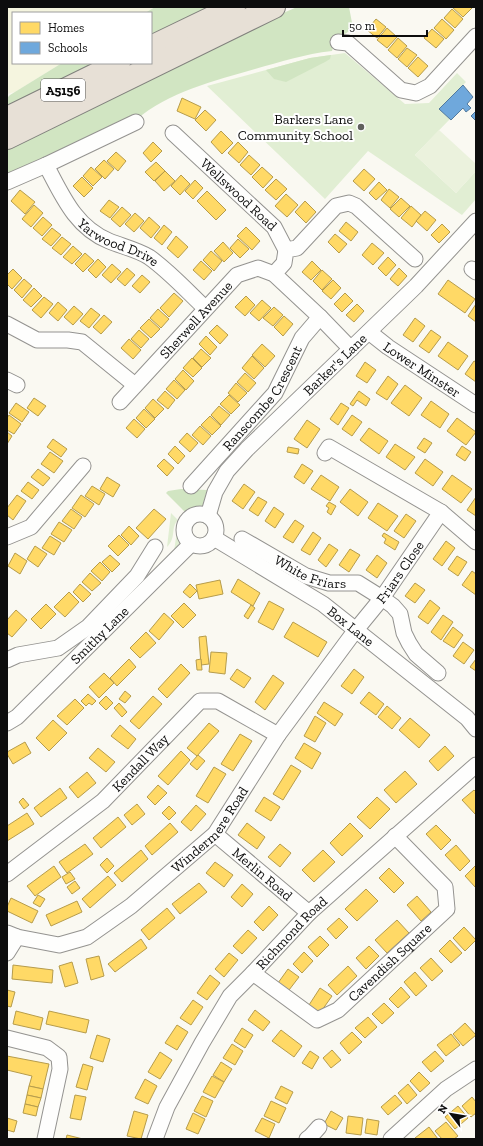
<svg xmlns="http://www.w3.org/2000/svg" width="483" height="1146" font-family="'Zilla Slab',serif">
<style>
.farmland{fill:#f5f5df}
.green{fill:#e1eed3}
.forest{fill:#d1e5c2}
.pitch{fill:#ebf2dd}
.homes{fill:#ffd966;stroke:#b69c4b}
.schools{fill:#6fa8dc;stroke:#527a9e}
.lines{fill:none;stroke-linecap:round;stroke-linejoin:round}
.minor-casing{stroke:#949390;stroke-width:17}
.highway-casing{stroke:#81817d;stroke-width:24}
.minor{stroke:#fefefd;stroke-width:15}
.highway{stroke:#e7e0d6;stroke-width:22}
.poi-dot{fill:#60605d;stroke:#fff;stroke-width:1.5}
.labels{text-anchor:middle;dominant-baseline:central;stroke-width:4;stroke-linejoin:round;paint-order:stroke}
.shield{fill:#fff;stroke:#565656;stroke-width:1}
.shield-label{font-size:13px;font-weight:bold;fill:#0d0d0d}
.poi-label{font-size:14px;fill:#0d0d0d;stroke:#fff;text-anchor:end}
.street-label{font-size:14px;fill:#0d0d0d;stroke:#fff}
</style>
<rect width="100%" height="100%" fill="#faf9f2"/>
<polygon class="farmland" points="7,7 155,7 145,13 13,13 13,63 62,63 15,92 7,94"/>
<g class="green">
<polygon points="345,53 405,104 429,103 457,73 466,82 463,85 450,119 415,155 456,193 476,171 476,199 462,215 368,151 325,199 207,86 310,58"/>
<path d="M171 513 178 520C170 528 177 537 167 547Z"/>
<path d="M182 518 184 521C179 534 185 539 174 551L178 524Z"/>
</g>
<g class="forest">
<polygon points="155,7 211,7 151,36 151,13 145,13"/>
<path d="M297 7H349L353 28 345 34 341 40 335 41 332 51C305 54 280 62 255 69 214 81 168 92 136 120L131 117 7 174V148L258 24Z"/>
<polygon points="331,55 330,59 325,62 286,82 274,79 266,70 310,58"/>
<polygon points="62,63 96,63 7,106 7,98 10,95"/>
<polygon points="181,489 207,490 201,511 195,510 188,515 166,493 168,491"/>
</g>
<polygon class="pitch" points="439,130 476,164 476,171 456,193 415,155"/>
<g class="homes">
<polygon points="452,7 471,7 472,8 463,17"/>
<polygon points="452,9 463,19 455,28 444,18"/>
<polygon points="376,19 386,27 377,38 367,30"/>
<polygon points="442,19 454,30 446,39 434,28"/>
<polygon points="387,28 397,37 387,48 377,40"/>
<polygon points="432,29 444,39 436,48 424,38"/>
<polygon points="398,38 407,46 397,58 388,50"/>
<polygon points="407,48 417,55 407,67 398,59"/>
<polygon points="418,57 428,66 418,77 408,68"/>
<polygon points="182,98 201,107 195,119 177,111"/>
<polygon points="205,110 216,120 206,131 195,120"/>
<polygon points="221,131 233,143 222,154 211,142"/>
<polygon points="153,142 162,151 151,162 143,153"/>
<polygon points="238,142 248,152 239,163 228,153"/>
<polygon points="116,152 126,161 118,171 107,161"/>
<polygon points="249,155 260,165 251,175 240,165"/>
<polygon points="104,160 114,169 105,179 95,169"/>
<polygon points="156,162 165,171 154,181 145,172"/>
<polygon points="91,167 102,177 93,186 83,176"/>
<polygon points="262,167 273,177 263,188 252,177"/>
<polygon points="364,169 375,179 364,191 353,181"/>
<polygon points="165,171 175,181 164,191 155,181"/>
<polygon points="181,175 190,184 180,195 171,186"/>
<polygon points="82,177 93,188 84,197 73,186"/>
<polygon points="276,179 287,189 276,200 265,190"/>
<polygon points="195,180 203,188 193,199 185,191"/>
<polygon points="379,182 387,190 376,200 369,193"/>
<polygon points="389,189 399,197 390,208 381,200"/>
<polygon points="20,190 35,202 25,214 11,201"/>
<polygon points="207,191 226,210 216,220 197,201"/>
<polygon points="286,194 298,205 287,217 275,206"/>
<polygon points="401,198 410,206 399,217 390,209"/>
<polygon points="109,200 119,207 110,218 100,211"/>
<polygon points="305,201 316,212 306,223 295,212"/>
<polygon points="34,205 43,213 31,227 22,219"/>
<polygon points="411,206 421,215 412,227 401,218"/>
<polygon points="122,207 131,215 120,227 111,219"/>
<polygon points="425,211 436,220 427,231 416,221"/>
<polygon points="135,213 144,221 134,232 125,224"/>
<polygon points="43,217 52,225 42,236 33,228"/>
<polygon points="149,217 160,227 151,238 140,228"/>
<polygon points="346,222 358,232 351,241 339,231"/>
<polygon points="442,224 450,232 439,243 431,235"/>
<polygon points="164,225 172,232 162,245 154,238"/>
<polygon points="246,227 260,241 252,250 237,236"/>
<polygon points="52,228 61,235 51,246 42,239"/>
<polygon points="335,234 347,244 339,253 328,242"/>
<polygon points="176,236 188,247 178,258 167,248"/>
<polygon points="62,237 71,244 61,255 52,248"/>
<polygon points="238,239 249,249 240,258 230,248"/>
<polygon points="223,242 233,253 224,262 214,251"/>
<polygon points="372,243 384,253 373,265 362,255"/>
<polygon points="73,246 82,254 72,264 63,257"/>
<polygon points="211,251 222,261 214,271 203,260"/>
<polygon points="85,253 94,261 83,272 75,264"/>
<polygon points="388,257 396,265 386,276 378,268"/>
<polygon points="98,259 106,267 96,278 88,270"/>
<polygon points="201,261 212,271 204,280 193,270"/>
<polygon points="312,261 321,270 311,280 302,272"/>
<polygon points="112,264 121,272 111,283 102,275"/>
<polygon points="127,268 135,275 125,286 117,279"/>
<polygon points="399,268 407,276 398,286 390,279"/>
<polygon points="13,269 22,278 12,289 7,284 7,275"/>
<polygon points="322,270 332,279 322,290 313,281"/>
<polygon points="142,275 150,282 140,293 132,286"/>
<polygon points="24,279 32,286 22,298 14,290"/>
<polygon points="333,280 341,288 331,299 322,291"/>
<polygon points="448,280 475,299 465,313 438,294"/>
<polygon points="34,288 42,296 31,307 23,300"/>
<polygon points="174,293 183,301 169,317 160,308"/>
<polygon points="345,293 353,301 342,312 334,304"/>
<polygon points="246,296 255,305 245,316 235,307"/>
<polygon points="44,297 53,304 41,318 32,310"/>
<polygon points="262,300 271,308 259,321 250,313"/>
<polygon points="58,302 67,310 58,321 49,313"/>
<polygon points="357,304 364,311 354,322 346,315"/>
<polygon points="476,304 476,322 468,316"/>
<polygon points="74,306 83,314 73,325 64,317"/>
<polygon points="274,307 283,315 273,326 263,318"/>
<polygon points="91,308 100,315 89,328 80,321"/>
<polygon points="158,309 169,319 161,328 150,318"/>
<polygon points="104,315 112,322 101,334 93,327"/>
<polygon points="284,316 293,324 283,336 274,327"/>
<polygon points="415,318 425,326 413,342 403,335"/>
<polygon points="149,319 160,329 151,338 140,328"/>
<polygon points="217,325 228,335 220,344 209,333"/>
<polygon points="139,330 149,339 141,348 131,339"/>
<polygon points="431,330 441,337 429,353 419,346"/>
<polygon points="206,336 217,347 210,355 199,344"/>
<polygon points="129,339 141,350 133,359 121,348"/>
<polygon points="448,342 468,356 458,370 438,356"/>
<polygon points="262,344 275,356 265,367 252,355"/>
<polygon points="201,349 211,358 202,367 193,358"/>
<polygon points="252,356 264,368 254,379 242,368"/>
<polygon points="192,358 202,368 193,377 183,368"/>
<polygon points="474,361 476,362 476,382 465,374"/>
<polygon points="365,362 376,370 367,383 356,376"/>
<polygon points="183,370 194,381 186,390 175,379"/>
<polygon points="245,373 256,383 248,392 237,382"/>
<polygon points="388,376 398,384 387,400 376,393"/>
<polygon points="174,380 185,390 177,399 166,389"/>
<polygon points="236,383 247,393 238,402 228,393"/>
<polygon points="405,385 422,398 409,416 391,403"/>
<polygon points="165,391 175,400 168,409 157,400"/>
<polygon points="359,391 370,399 366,406 357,400 353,406 350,404"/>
<polygon points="229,395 240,405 231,414 220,404"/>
<polygon points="34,398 46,406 38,416 27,408"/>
<polygon points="153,399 164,409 155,418 145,408"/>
<polygon points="431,401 449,414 440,428 421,415"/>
<polygon points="16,403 29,412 22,422 9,413"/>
<polygon points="341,403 349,408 338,425 330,419"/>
<polygon points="219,406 230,415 221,425 211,415"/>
<polygon points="144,409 155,419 146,428 136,418"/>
<polygon points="9,415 21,424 14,434 7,430 7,418"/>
<polygon points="352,415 362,422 352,436 342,429"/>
<polygon points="210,416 221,426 212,435 201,425"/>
<polygon points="457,418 476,432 466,445 447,431"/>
<polygon points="134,419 145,429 137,438 126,428"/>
<polygon points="307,420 320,429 307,448 294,439"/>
<polygon points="200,426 211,436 203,445 192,435"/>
<polygon points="369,428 388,441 379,454 360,440"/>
<polygon points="7,432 12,436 7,444"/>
<polygon points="187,433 198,443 190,452 179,442"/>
<polygon points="424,438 432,443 425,453 417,448"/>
<polygon points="53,439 67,449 61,457 47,447"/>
<polygon points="395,444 415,457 405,470 386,457"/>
<polygon points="175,446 185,456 178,464 168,454"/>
<polygon points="462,446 471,452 465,461 456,455"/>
<polygon points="288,447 299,449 298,454 287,452"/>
<polygon points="50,452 63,461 54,473 41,464"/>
<polygon points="164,459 174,468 167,476 157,466"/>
<polygon points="425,459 443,472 433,486 415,473"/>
<polygon points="302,464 313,471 304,484 294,477"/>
<polygon points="38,469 50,478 43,486 31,477"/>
<polygon points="321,475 339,487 330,501 311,489"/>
<polygon points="452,475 472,489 461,503 442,489"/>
<polygon points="107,477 120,485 113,497 100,489"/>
<polygon points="28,482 39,490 32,499 21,491"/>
<polygon points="244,484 255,492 243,509 232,501"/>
<polygon points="92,486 105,494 99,505 85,496"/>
<polygon points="350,489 368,502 358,516 340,502"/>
<polygon points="17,495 26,501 13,520 7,515 7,508"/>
<polygon points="81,495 94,504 85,517 72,508"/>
<polygon points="258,497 267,502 258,516 249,510"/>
<polygon points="476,497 476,516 467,510"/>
<polygon points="329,502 336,506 331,515 327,512 329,508 326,506"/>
<polygon points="378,503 398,516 387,531 368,518"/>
<polygon points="274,507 284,514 275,528 265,521"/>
<polygon points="71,509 82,517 74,529 62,521"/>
<polygon points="154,509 166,519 148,539 136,528"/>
<polygon points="406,514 416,521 404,538 394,531"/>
<polygon points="295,520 304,526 293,543 283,537"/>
<polygon points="59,522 72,530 64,542 51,534"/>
<polygon points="129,526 139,536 131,545 121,535"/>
<polygon points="313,532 321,538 310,555 301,550"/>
<polygon points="384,533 399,542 395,550 384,543 386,539 382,536"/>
<polygon points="119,535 129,545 118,556 108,546"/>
<polygon points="50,536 61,543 54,555 42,548"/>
<polygon points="446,541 455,548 442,566 433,559"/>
<polygon points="329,544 338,550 326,567 318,560"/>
<polygon points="35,546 47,554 38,567 27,559"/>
<polygon points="350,549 360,555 349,572 339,565"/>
<polygon points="15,553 27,561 20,574 8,566"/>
<polygon points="110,555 120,564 112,572 102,562"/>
<polygon points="377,555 387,563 377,578 366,570"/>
<polygon points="457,556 467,562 458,576 448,569"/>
<polygon points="100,562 110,572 102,581 91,571"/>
<polygon points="472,571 476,574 476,595 462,585"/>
<polygon points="90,573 101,583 92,591 82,582"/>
<polygon points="238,579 260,593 253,606 231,592"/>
<polygon points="220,580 223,594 199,599 196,585"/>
<polygon points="415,583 425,590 415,603 405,596"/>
<polygon points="80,584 91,594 83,602 73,592"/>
<polygon points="190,584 197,591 190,598 183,592"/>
<polygon points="69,592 79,602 65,617 54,607"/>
<polygon points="430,600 440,608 428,624 418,617"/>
<polygon points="269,601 284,609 273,630 258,622"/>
<polygon points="184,603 196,615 183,628 171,616"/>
<polygon points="46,604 56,614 41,629 31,619"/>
<polygon points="251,605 255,608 248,619 244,616"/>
<polygon points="16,610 27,620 12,637 7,633 7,620"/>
<polygon points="164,613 174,622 159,640 149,631"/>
<polygon points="443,615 453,622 441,640 431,632"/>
<polygon points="293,622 327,642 318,657 284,637"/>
<polygon points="453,627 463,635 454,648 443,641"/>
<polygon points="146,632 156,643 140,658 130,648"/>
<polygon points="206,636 209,664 201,665 199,637"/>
<polygon points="463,642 474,650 464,664 453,656"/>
<polygon points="211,652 227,653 225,674 209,672"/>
<polygon points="129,659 136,667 117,686 110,678"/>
<polygon points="201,659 202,670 197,670 196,660"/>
<polygon points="476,659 476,671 470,667"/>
<polygon points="181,664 190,673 167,698 158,689"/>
<polygon points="237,669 251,678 244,688 230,679"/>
<polygon points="354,669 364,677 352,694 341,686"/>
<polygon points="104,673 114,683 99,698 89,687"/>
<polygon points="273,675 284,683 265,710 255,702"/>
<polygon points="125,691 131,696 125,703 119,699"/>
<polygon points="369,692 384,704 376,715 360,703"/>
<polygon points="88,694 96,701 92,705 89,703 86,706 81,701"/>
<polygon points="106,696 113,703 106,710 99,703"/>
<polygon points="153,696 162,704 139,729 130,721"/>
<polygon points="75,699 84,708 67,725 57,716"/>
<polygon points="324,702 343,714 335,726 317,713"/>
<polygon points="119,703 127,712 122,717 114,708"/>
<polygon points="387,706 401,718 392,729 378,717"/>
<polygon points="315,716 326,723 315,742 304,736"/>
<polygon points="410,718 430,735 419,748 399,730"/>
<polygon points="53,720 67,733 49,751 36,738"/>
<polygon points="209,723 219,731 197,756 187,748"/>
<polygon points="120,725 136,739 128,749 111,736"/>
<polygon points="240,734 252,741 233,771 221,764"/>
<polygon points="25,742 31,753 13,764 7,754 7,752"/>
<polygon points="304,743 321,753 312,769 295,758"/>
<polygon points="445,746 454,756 438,771 429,761"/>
<polygon points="98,748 115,762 106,772 89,758"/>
<polygon points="181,751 190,760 168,785 158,776"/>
<polygon points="198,755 205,761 197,770 190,764"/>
<polygon points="291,765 301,771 283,800 273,794"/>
<polygon points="214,767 226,774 208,803 196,796"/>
<polygon points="405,771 417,784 396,803 384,790"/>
<polygon points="87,772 96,783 78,798 69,787"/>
<polygon points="158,785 167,793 155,805 147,797"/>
<polygon points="60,788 67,798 41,817 34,808"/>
<polygon points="474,790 476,792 476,815 462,800"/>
<polygon points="264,797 280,807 271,821 255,811"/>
<polygon points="377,797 390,809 370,829 357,817"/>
<polygon points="23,798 29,805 24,809 19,802"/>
<polygon points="137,804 145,814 132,825 124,815"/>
<polygon points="196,805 206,814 191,831 181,822"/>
<polygon points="169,806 176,813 169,820 162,813"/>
<polygon points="27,813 34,824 7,841 7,826"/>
<polygon points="118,817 126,827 101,848 93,838"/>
<polygon points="170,823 178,832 152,855 145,846"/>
<polygon points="247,823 265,837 257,849 238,835"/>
<polygon points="350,823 363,836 342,856 330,843"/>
<polygon points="436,825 451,840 441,850 426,834"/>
<polygon points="85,844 93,854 67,873 59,862"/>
<polygon points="280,844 291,853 280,867 268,857"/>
<polygon points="456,845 470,861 460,871 445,855"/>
<polygon points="141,850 148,859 122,882 114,873"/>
<polygon points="323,850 335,862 314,882 302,870"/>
<polygon points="107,858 114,866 107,873 100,865"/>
<polygon points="215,862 233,875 224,887 206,873"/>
<polygon points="54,866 61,877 35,896 27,886"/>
<polygon points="475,866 476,867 476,888 465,876"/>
<polygon points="389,868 404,883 394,893 379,878"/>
<polygon points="70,872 75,879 66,884 62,877"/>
<polygon points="108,876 116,885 90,908 82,899"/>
<polygon points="75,881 80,888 72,894 67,887"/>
<polygon points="199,883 207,892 180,914 172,904"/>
<polygon points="242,884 253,894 242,907 231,897"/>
<polygon points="366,889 378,901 357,921 345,909"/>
<polygon points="38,895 45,899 40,907 33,903"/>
<polygon points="417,896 431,912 421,921 407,905"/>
<polygon points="11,898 38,911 32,923 7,911 7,907"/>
<polygon points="77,901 82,912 51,926 46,915"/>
<polygon points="269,906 278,915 263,931 254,922"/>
<polygon points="167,908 175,918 149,940 141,930"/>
<polygon points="339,918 348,927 336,939 327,929"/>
<polygon points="397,920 409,933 387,953 375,940"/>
<polygon points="464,927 476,940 465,951 453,938"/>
<polygon points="248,930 257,938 242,954 233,946"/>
<polygon points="320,936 329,945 317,957 308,947"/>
<polygon points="141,939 147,948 115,972 108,964"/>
<polygon points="450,940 462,953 451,963 439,951"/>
<polygon points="369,946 379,956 366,969 356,958"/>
<polygon points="304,952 313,961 302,973 293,964"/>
<polygon points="229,953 238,960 224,977 215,969"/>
<polygon points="99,956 104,976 91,980 86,959"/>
<polygon points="431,958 443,971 432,981 420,968"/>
<polygon points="72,962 78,983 65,987 59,966"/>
<polygon points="13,965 53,970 52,983 12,979"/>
<polygon points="348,966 357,976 337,995 328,985"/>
<polygon points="288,969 299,977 289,990 278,983"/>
<polygon points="415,972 427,986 416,996 404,982"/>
<polygon points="210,975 220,983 207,1000 197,993"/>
<polygon points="401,987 410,997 398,1008 389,999"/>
<polygon points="320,988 332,996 320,1013 309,1005"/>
<polygon points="7,990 15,992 11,1007 7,1006"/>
<polygon points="193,1000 203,1007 191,1025 180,1018"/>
<polygon points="384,1003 394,1013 382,1024 372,1014"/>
<polygon points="255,1010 270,1022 263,1031 248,1020"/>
<polygon points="16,1011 43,1018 40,1030 13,1024"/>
<polygon points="49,1011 89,1020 86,1033 46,1024"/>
<polygon points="368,1017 377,1027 365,1038 355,1028"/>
<polygon points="465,1023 476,1035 463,1046 453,1034"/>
<polygon points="177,1025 188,1032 177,1050 165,1043"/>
<polygon points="242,1028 253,1035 245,1048 234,1041"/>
<polygon points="281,1030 302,1046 294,1057 272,1041"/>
<polygon points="352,1032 362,1042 349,1054 340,1043"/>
<polygon points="451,1034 460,1045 446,1056 437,1045"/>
<polygon points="97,1035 110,1039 103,1062 90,1058"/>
<polygon points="232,1044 243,1051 235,1065 223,1058"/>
<polygon points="332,1050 341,1060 331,1068 323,1058"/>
<polygon points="310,1051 319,1057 312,1069 302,1063"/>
<polygon points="435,1051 444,1061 431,1072 422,1062"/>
<polygon points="160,1052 172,1060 160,1079 148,1072"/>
<polygon points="7,1056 49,1064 43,1089 29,1086 32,1076 7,1070"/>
<polygon points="221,1062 232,1069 224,1082 213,1075"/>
<polygon points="83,1064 93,1067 87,1090 76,1087"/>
<polygon points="419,1072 430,1083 420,1092 410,1081"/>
<polygon points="212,1076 224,1082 215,1098 203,1092"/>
<polygon points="145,1079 157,1086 148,1104 135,1098"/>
<polygon points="408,1084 417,1095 407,1104 398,1093"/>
<polygon points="29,1086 43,1089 41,1098 27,1095"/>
<polygon points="281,1086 293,1092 287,1104 275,1098"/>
<polygon points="27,1095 41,1098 38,1107 25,1104"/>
<polygon points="75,1095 86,1097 81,1120 70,1118"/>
<polygon points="395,1095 402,1103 388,1115 381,1107"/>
<polygon points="202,1096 213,1101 206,1117 194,1111"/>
<polygon points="472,1097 476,1102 476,1113 471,1117 462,1106"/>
<polygon points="271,1101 286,1108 279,1123 264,1116"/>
<polygon points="25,1104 38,1107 36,1116 23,1113"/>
<polygon points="458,1106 468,1118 455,1129 445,1117"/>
<polygon points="134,1111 148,1115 141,1139 127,1136"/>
<polygon points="331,1111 343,1118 336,1130 324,1124"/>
<polygon points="193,1113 205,1119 198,1134 186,1129"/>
<polygon points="348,1116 363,1118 361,1135 346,1133"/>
<polygon points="7,1118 17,1121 14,1132 7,1130"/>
<polygon points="262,1118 275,1124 269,1138 255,1131"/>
<polygon points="367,1119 379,1121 377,1135 365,1133"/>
<polygon points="446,1122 458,1136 454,1139 442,1139 435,1131"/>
<polygon points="429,1127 438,1139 415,1139 415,1138"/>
<polygon points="67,1135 83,1139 66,1139"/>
</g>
<g class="schools">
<polygon points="463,85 473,97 467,104 471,108 466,112 463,108 451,120 439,109"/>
<polygon points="476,111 476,121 471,116"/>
</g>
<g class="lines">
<g class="minor-casing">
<g id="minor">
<polyline points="338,42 348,43 401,90 416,93 430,86 476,36"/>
<path id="s1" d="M173 133 274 227 286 250"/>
<path id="s2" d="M46 165C62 195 75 227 109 241 121 246 138 250 149 257 169 271 187 291 205 308"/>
<polyline points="7,182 46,165 136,122"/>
<polyline points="472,269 476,272"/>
<polyline points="274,274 284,263 286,250 297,248 336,206 349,203 356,206 415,259"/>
<polyline points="7,324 37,340 68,340 82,342 135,385"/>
<path id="s3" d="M369 332 388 347 476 405"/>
<polyline points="7,380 17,385"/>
<path id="s4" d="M120 402 237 275 258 268 274 274 320 317 351 349"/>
<polyline points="325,453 329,447 441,512 476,542"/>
<path id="s5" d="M191 486 275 393 302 338 320 317"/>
<circle cx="200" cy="530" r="16"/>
<path id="s6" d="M208 516 215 492 227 471 247 449 416 286 476 221"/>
<polyline points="7,537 31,527 83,466"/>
<path id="s7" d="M214 538 323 604 467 718 476 729"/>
<path id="s8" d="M242 539 306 576 329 583H358L382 598 393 606 400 614 404 633 409 643 416 654 438 673"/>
<polyline points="7,660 18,655 58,648 88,627 137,576 155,547"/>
<path id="s9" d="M7 723 17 717 191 544"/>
<path id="s10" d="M215 834 309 913"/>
<path id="s11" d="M7 874 103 801 200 701H218L278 735"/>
<path id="s12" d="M7 933 17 937 59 945 87 937 131 906 215 834 278 735 355 631 382 598 441 512"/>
<polyline points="7,953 17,937"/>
<path id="s13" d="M253 973 317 1020 338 1010 447 909 445 887 395 836"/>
<polyline points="7,1038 47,1048 59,1057 60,1069 45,1139"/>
<path id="s14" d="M155 1139 167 1107 202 1043 230 996 253 973 309 913 476 765"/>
<polyline points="307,1139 311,1136 319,1127"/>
<polyline points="391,1139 446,1089 476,1069"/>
</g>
</g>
<g class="highway-casing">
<g id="highway">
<polyline points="151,47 234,7"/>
<polyline points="7,118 119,63"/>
<polyline points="7,138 274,7"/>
</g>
</g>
<use href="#minor" class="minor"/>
<use href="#highway" class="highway"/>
</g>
<circle class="poi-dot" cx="361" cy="127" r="4"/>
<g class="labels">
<rect class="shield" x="41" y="79" width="44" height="22" rx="3"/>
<g class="shield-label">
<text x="63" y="90">A5156</text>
</g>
<g class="poi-label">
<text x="353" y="119">Barkers Lane<tspan x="353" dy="16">Community School</tspan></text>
</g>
<g class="street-label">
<text stroke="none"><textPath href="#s1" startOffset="90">Wellswood Road</textPath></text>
<text stroke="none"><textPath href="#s2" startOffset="110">Yarwood Drive</textPath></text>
<text stroke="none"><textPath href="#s4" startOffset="112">Sherwell Avenue</textPath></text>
<text stroke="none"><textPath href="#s6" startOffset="201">Barker's Lane</textPath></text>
<text stroke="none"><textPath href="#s3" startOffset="65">Lower Minster</textPath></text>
<text stroke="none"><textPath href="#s5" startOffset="114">Ranscombe Crescent</textPath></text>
<text stroke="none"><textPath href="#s8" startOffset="77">White Friars</textPath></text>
<text stroke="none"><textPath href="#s12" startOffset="568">Friars Close</textPath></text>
<text stroke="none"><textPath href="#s7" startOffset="163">Box Lane</textPath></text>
<text stroke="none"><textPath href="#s9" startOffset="128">Smithy Lane</textPath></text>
<text stroke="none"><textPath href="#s11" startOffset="174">Kendall Way</textPath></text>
<text stroke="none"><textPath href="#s12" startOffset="247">Windermere Road</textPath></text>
<text stroke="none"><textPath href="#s10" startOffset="62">Merlin Road</textPath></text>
<text stroke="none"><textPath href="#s14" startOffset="250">Richmond Road</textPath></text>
<text stroke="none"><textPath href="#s13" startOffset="173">Cavendish Square</textPath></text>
</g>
</g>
<rect width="483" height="1146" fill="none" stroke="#0d0d0d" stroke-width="16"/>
<rect x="12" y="12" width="140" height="52" fill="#ffffff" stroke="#9e9e9e"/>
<rect x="20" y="22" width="20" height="12" fill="#ffd966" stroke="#9e9e9e"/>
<text x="48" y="32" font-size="12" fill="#0d0d0d">Homes</text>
<rect x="20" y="42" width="20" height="12" fill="#6fa8dc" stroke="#9e9e9e"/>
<text x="48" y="52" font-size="12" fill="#0d0d0d">Schools</text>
<g transform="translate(451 1114) rotate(301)" stroke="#ffffff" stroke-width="3" paint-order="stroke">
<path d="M0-3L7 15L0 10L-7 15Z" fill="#0d0d0d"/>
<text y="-6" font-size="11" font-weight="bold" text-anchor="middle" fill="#0d0d0d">N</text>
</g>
<path d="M343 30v6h84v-6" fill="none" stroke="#0d0d0d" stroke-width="2"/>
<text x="349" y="30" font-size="12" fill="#0d0d0d" stroke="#ffffff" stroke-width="3" paint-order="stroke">50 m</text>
</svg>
